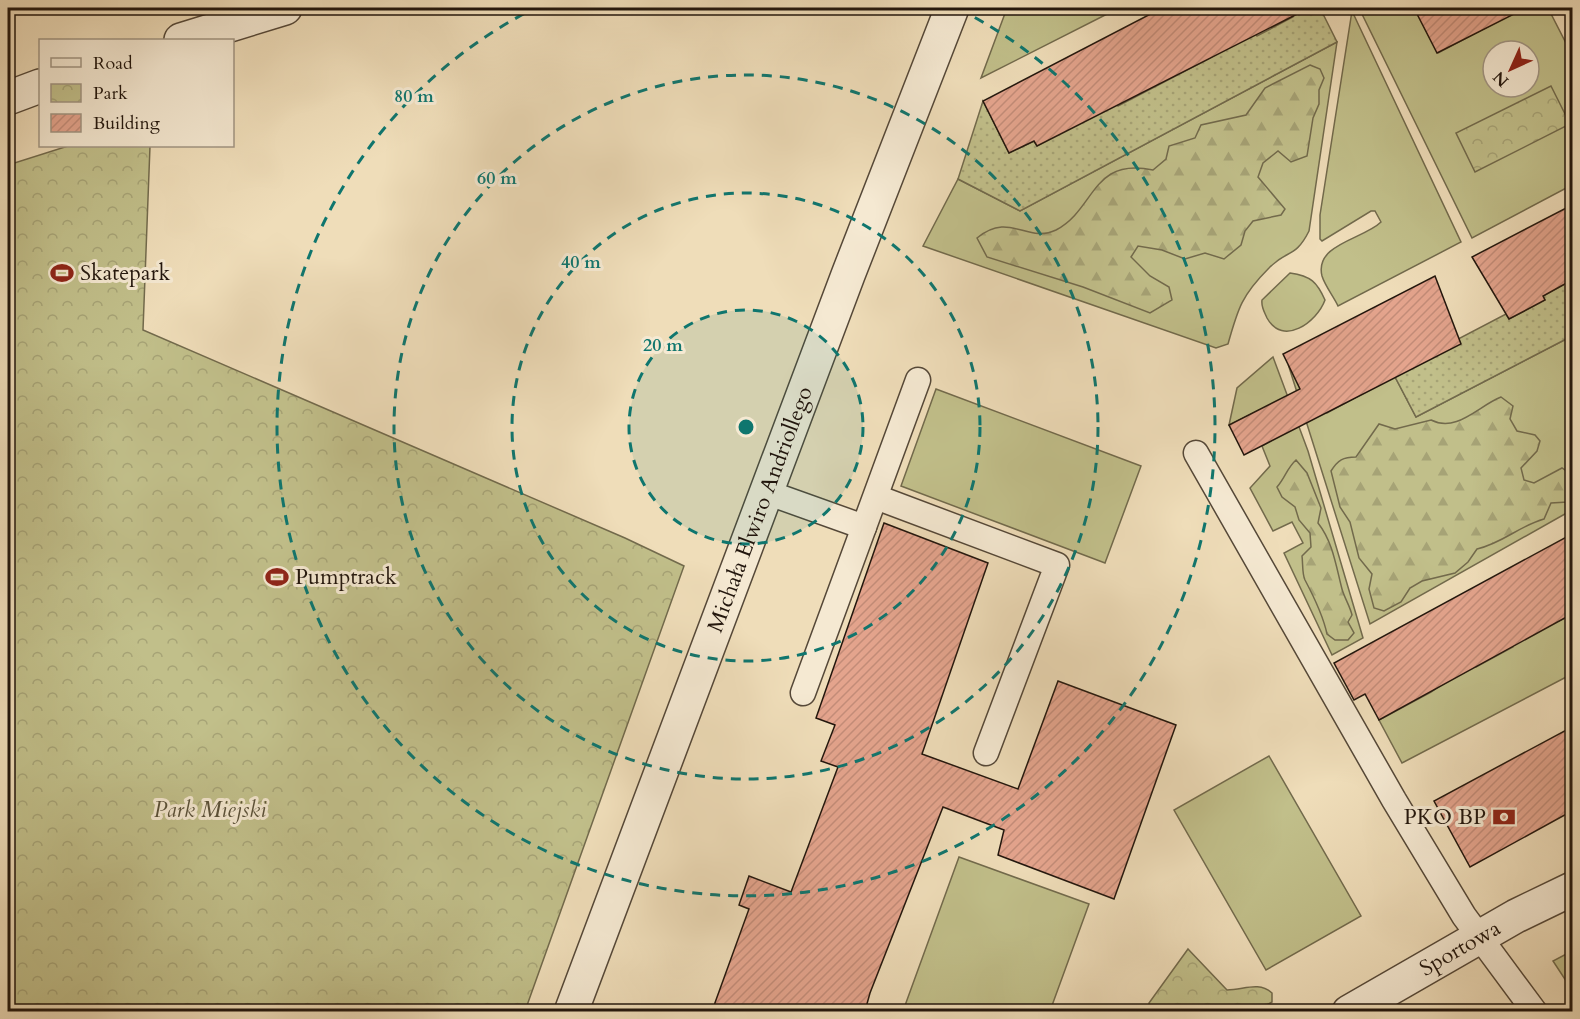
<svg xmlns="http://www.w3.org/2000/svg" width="1580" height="1019" font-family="Cardo,serif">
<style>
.grass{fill:#c1bf8a;stroke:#726a4c;stroke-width:1.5;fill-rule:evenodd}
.forest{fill:url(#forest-firs);stroke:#726a4c;stroke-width:1.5}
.park{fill:url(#park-crowns);stroke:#726a4c;stroke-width:1.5}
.garden{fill:url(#garden-dots);stroke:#726a4c;stroke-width:1.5}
.building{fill:url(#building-hatch);stroke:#22160d;stroke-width:1.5}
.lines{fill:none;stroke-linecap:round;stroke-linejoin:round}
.service-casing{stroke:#554838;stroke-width:27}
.minor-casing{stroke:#554838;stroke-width:36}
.tertiary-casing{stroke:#554838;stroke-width:36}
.service{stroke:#f5e9d2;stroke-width:24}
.minor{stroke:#f5e9d2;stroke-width:33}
.tertiary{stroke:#f5e9d2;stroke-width:33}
.ring{fill:none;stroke:#0f766e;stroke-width:3;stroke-dasharray:10 8}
.labels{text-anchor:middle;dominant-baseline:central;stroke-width:6;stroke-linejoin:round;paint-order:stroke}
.poi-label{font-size:22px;fill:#22160d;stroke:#f5e9d2;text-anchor:start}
.street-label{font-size:22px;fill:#22160d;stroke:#f5e9d2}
.park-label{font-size:22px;font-style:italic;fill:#5a5139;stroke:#f5e9d2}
.centre{fill:#0f766e;stroke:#f5e9d2;stroke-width:3}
.ring-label{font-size:18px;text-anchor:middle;font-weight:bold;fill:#0f766e;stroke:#f5e9d2;stroke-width:6;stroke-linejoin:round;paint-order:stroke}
</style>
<defs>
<pattern id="forest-firs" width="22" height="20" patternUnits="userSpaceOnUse" patternTransform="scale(1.5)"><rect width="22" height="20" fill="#c1bf8a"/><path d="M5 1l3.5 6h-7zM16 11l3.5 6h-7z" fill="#a6a376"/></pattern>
<pattern id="park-crowns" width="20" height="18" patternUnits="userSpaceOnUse" patternTransform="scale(1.5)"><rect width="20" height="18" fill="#c1bf8a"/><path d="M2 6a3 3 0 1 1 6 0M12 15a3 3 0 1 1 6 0" fill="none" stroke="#a6a376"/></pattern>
<pattern id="garden-dots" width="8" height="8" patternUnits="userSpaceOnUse" patternTransform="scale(1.5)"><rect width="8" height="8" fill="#c1bf8a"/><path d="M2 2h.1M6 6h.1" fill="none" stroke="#a6a376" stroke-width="1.8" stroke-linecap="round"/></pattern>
<pattern id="building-hatch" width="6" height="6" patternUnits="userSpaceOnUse" patternTransform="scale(1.5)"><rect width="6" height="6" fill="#e4a48d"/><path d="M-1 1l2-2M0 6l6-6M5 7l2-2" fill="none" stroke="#c38c78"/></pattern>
</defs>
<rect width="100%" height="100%" fill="#efddb9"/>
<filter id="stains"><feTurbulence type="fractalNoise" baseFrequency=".00333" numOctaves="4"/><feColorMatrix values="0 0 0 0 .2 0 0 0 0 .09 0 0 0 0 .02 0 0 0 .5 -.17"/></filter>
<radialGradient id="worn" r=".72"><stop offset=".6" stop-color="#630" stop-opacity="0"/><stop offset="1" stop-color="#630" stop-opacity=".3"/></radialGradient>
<g class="grass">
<polygon points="1007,8 1119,8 981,78"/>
<path d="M1359 8H1414L1438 53 1512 14 1509 8H1548L1572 55V185L1472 238ZM1493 51H1529V87H1493Z"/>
<path d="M1352 11 1461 242 1338 306C1334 297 1325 286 1322 276 1314 244 1364 239 1381 222L1375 211H1371L1322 241 1320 239V215Z"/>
<path d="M1337 42 1309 231C1295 259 1287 249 1269 268 1242 295 1238 308 1228 344L1216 348 923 246 958 179 1020 211Z"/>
<path d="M1290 273C1311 276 1317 282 1325 300 1317 322 1283 347 1267 318 1264 311 1261 307 1262 300Z"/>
<polygon points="1572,336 1572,510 1370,624 1289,367 1313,386 1327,413 1379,385 1393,373 1416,417"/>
<polygon points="1273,357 1308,451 1363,638 1332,655 1284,553 1303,543 1292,522 1273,531 1250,488 1270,466 1262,446 1274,439 1259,410 1229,425 1237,388"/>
<polygon points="936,389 1141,466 1105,563 901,486"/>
<polygon points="1572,614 1572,674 1402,763 1379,720 1431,692 1473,663 1476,667 1513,647 1511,642 1556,617 1559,621"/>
<polygon points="1269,756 1361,916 1266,970 1174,810"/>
<polygon points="959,857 1089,904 1050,1011 903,1011"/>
<polygon points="1572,951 1572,990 1553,961"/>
</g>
<g class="forest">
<path d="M1310 65 1320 69 1324 78 1319 90V104L1313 118 1307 156 1291 162 1278 151 1263 163 1258 177 1285 209 1281 215 1253 221 1245 231 1241 245 1224 259 1205 253 1185 259 1162 250 1138 246 1131 257 1150 276 1169 287 1172 300 1150 313 1083 287 987 257 977 238C1010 211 1027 244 1056 230 1096 209 1091 157 1153 170L1166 159 1169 146 1195 138 1201 125 1246 115 1265 88Z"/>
<path d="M1501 397 1513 406 1510 419 1517 431 1535 435 1540 441 1537 451 1521 468 1524 480 1534 483 1562 468 1572 475V499L1568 502 1551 503 1544 519C1519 526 1503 543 1477 549L1468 562 1455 573 1422 581 1410 588 1401 602 1384 611 1374 608 1369 589 1372 574 1359 558 1350 522 1340 507 1331 471C1338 460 1343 457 1356 457L1379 424 1395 429 1431 420C1457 433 1478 406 1501 397Z"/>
<path d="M1296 460 1307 473 1321 508 1318 523C1333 542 1336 566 1342 589 1344 597 1350 606 1352 615L1348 622 1354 633 1348 640H1335L1327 634C1323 615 1314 597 1305 580 1302 574 1303 563 1302 556L1311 547 1310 533 1299 520 1295 507 1282 497 1277 487C1285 478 1287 468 1296 460Z"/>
</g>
<g class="park">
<polygon points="1551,86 1570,124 1475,172 1456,133"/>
<polygon points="68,146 150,146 143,330 625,538 684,566 525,1011 8,1011 8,165"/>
<path d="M1188 949 1227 990C1244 990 1258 981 1272 993V1002L1256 1011H1149V1003Z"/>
</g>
<g class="garden">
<polygon points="1298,8 1320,8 1337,42 1020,211 958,179 983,101 1009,153 1034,141 1037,146 1115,101 1118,106 1210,58 1254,30 1257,36 1293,17 1291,11"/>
<polygon points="1572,280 1572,336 1416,417 1393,373 1506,314 1509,319 1545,300 1543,296"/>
</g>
<g class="building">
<polygon points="1162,8 1309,8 1037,146 1034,141 1009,153 983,101"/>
<polygon points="1414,8 1526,8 1437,53"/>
<polygon points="1572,205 1572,280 1543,296 1545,300 1509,319 1472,257"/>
<polygon points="1435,276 1461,344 1244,455 1229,425 1300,389 1283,354"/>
<polygon points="884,523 988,563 922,754 1018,789 1058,681 1176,725 1114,899 998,855 1004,830 943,807 870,993 865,1011 712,1011 749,909 739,905 749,876 791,892 838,767 821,761 835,725 816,718"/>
<polygon points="1572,534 1572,614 1379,720 1365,694 1354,700 1334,663"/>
<polygon points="1572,727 1572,811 1470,867 1434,801"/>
</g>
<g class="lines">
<g class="service-casing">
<g id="service">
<polyline points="1196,453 1394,800 1464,916 1535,1012"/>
<polyline points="766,492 864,527"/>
<polyline points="876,497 1057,565 986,753"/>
<polyline points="803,693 918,380"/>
</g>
</g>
<g class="minor-casing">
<g id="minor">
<polyline points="181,40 285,8"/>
<polyline points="8,98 40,86"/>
<path id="s1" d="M1349 1012 1516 916 1572 889"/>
</g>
</g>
<g class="tertiary-casing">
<g id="tertiary">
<path id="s2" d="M571 1012 848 275 952 8"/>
</g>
</g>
<use href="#service" class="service"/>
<use href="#minor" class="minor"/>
<use href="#tertiary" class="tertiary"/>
</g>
<circle cx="746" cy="427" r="117" fill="#0f766e" fill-opacity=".12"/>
<g class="ring">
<circle cx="746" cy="427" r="117"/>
<circle cx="746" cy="427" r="234"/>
<circle cx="746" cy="427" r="352"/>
<path d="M959 9A469 469 0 1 1 533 9"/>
</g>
<defs>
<g id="stadium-bare" transform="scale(1.8)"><path d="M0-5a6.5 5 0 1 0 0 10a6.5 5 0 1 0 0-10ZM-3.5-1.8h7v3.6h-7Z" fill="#8f2418" stroke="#f5e9d2" stroke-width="2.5" paint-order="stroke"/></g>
<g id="bank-bare" transform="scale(1.8)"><path d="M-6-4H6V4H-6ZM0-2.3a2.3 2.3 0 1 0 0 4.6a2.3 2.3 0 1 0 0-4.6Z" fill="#8f2418" stroke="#f5e9d2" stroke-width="2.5" paint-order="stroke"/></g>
</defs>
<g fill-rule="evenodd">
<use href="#stadium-bare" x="62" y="273"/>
<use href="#stadium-bare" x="277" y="577"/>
<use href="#bank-bare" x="1504" y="817"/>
</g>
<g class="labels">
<g class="poi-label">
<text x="80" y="273">Skatepark</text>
<text x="295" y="577">Pumptrack</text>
<text x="1486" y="817" text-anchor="end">PKO BP</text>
</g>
<g class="street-label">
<text stroke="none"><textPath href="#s2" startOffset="537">Michała Elwiro Andriollego</textPath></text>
<text stroke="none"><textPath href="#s1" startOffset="128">Sportowa</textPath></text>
</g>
<g class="park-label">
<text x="210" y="810">Park Miejski</text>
</g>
</g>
<circle cx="746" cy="427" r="9" class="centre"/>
<g class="ring-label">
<text x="414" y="102">80 m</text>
<text x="497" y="184">60 m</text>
<text x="581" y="268">40 m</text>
<text x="663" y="351">20 m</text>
</g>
<rect width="1580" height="1019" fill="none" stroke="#efddb9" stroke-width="30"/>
<rect x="9" y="9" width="1562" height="1001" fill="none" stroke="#22160d" stroke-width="3"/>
<rect x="15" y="15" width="1550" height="989" fill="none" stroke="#22160d" stroke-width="1.5"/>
<rect x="39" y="39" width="195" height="108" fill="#f5e9d2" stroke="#a19583" stroke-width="1.5"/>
<rect x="51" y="58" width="30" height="9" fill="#f5e9d2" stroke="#a19583" stroke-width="1.5"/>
<text x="93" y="69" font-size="18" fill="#22160d">Road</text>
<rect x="51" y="84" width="30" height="18" fill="url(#park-crowns)" stroke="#a19583" stroke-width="1.5"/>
<text x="93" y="99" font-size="18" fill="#22160d">Park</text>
<rect x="51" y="114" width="30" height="18" fill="url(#building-hatch)" stroke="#a19583" stroke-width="1.5"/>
<text x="93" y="129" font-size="18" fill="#22160d">Building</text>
<g transform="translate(1511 69) rotate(225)"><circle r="28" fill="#f5e9d2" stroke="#a19583" stroke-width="1.5"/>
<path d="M0-4.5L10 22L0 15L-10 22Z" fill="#8f2418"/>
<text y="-9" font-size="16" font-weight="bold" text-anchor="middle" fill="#22160d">N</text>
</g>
<rect width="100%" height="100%" filter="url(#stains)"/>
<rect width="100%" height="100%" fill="url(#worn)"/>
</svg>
